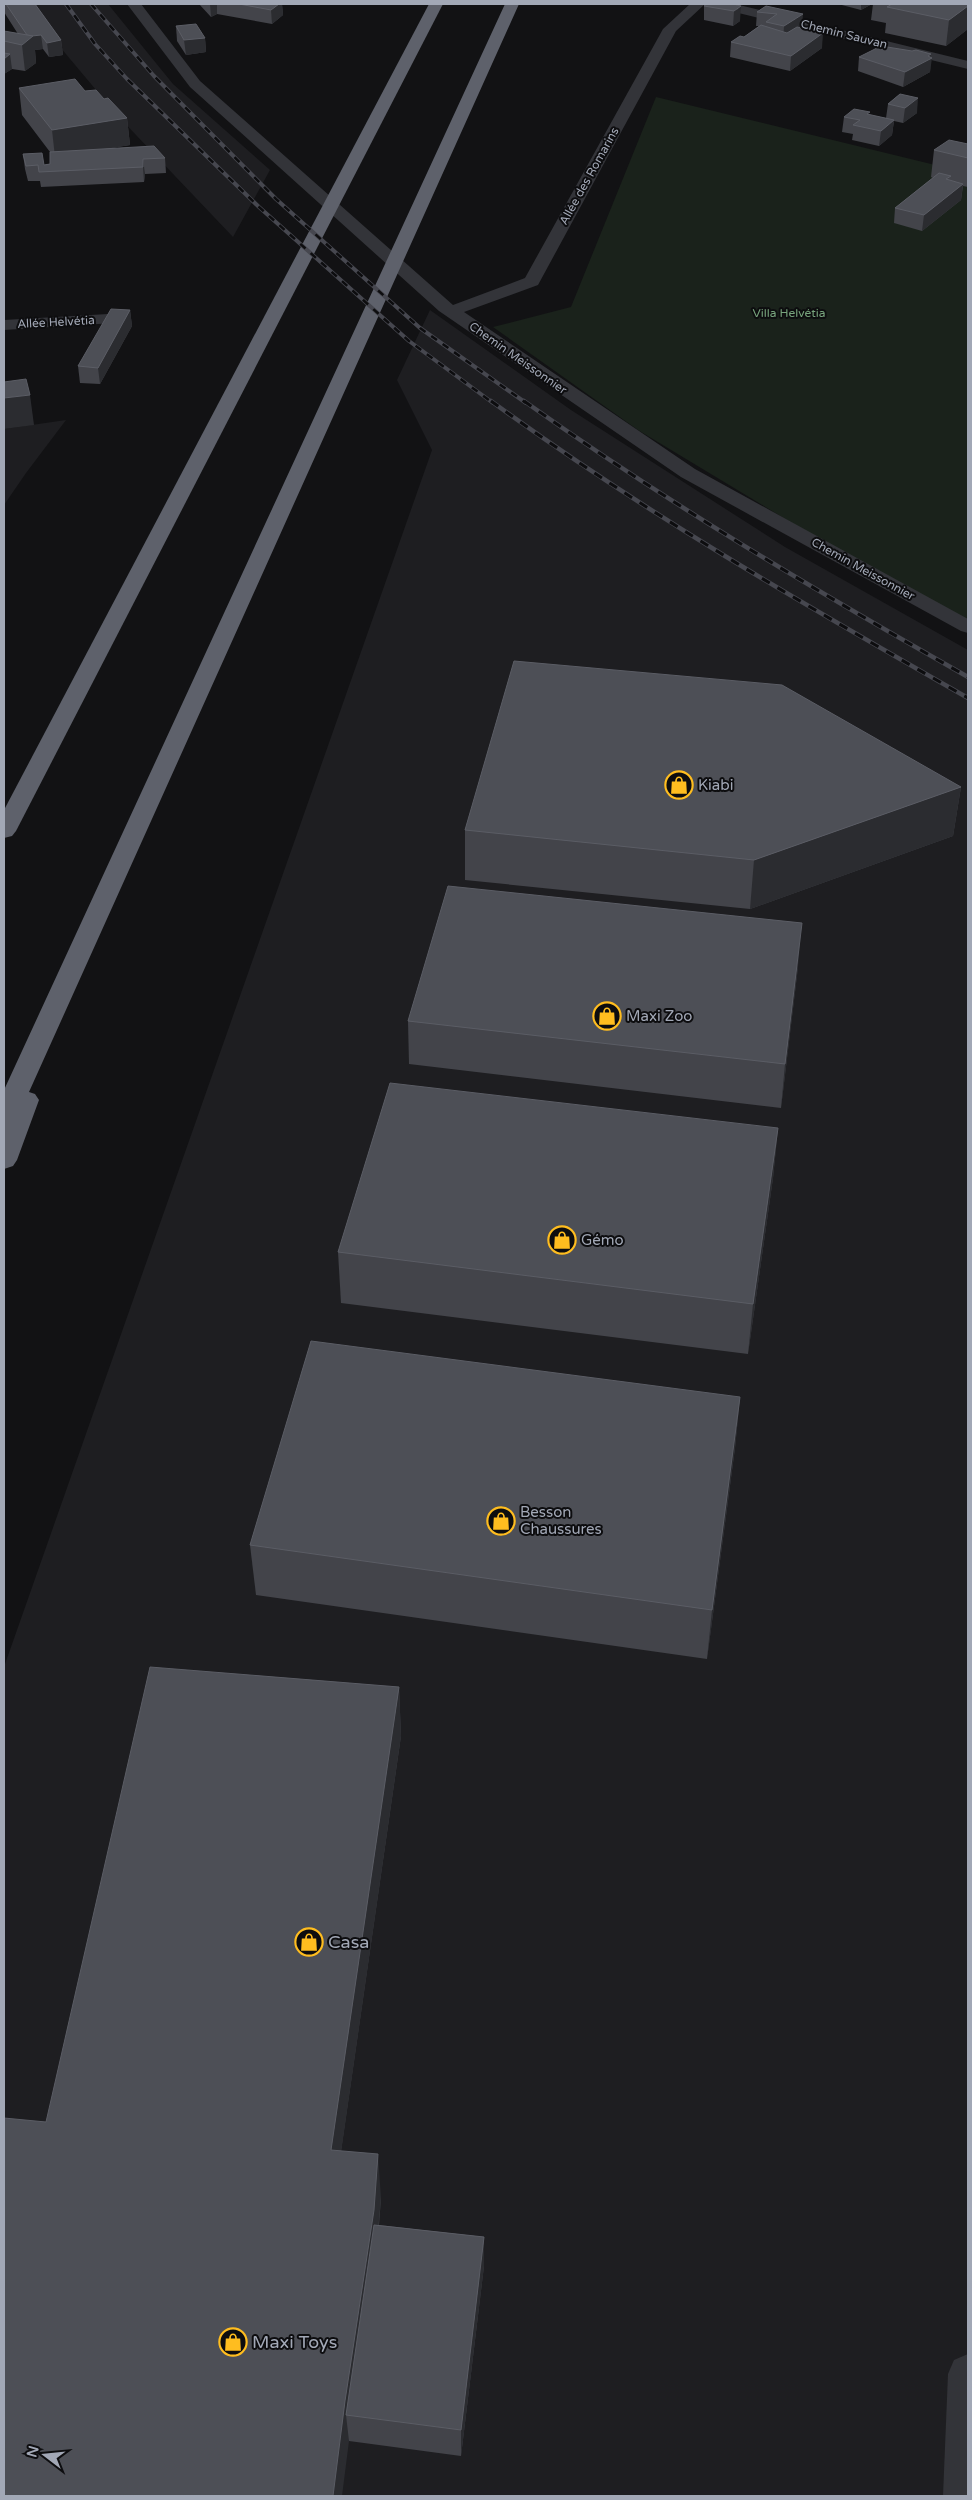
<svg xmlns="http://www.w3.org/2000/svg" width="972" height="2500" font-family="'Varela Round',sans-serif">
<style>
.built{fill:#1e1e21}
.green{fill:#1a221b}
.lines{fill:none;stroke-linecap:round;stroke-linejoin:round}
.minor{fill:#333439;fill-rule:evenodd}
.motorway{fill:#5e616b;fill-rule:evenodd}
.rail-far1-casing{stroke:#46474f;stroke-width:4}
.rail-casing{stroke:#46474f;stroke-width:4.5}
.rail-far1{stroke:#0d0d0f;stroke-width:2.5;stroke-dasharray:7;stroke-linecap:butt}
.rail{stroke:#0d0d0f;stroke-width:3;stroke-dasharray:9;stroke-linecap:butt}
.wall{fill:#43444a}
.shaded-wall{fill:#2b2c30}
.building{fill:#4d4f56;stroke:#5b5d65}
.labels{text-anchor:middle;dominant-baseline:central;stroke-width:4;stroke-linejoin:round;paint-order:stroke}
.far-street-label{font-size:12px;fill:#a2a8b6;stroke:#0d0d0f}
.far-park-label{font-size:12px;fill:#77a37c;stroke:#0d0d0f}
.poi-label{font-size:15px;fill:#a2a8b6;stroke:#0d0d0f;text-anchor:start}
.near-poi-label{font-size:18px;fill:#a2a8b6;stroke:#0d0d0f;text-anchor:start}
</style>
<rect width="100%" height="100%" fill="#121214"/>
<g class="built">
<polygon points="24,4 108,4 173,84 270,170 233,237 117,115"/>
<polygon points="430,310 571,410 785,547 968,650 968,2496 4,2496 4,1667 432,450 397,380"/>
<polygon points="66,420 26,473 4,505 4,429"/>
</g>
<polygon class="green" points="656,97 968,173 968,620 797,526 638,430 493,327 571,307"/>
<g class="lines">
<g class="minor">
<polygon points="127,4 141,4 200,81 453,305 525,278 663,29 690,4 705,4 676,31 538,285 464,312 695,469 968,619 968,633 961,631 681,477 439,311 190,87"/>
<polygon points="712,4 735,4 968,61 968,69 714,7"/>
<polygon points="108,314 114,315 117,319 114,323 4,330 4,320"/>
<polygon points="968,2354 968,2496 943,2496 948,2374 954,2360"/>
</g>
<g class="motorway">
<polygon points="429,4 443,4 16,831 12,836 4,838 4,810"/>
<polygon points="505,4 519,4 29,1092 35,1094 39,1100 17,1160 13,1166 4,1169 4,1090"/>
</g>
<g class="rail-far1-casing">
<g id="rail-far1">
<polyline points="66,4 95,44 127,79 259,207 409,341 493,403"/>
<polyline points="91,4 154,76 276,199 420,328 526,403"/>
</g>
</g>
<g class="rail-casing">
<g id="rail">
<path d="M491 401C643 512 805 605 968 698"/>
<path d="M524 401C666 502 816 591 968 677"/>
</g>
</g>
<use href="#rail-far1" class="rail-far1"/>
<use href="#rail" class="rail"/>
</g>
<g class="wall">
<polygon points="4,4 35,4 61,40 63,55 49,57 43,49 35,50 36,63 25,71 12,69 4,74 4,31 18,34 4,12"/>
<polygon points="199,4 282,4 283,15 272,24 217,14 211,17"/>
<polygon points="838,4 872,4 861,10"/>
<polygon points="873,4 968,4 968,29 946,46 885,33 886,23 871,20"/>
<polygon points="737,5 740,21 733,26 704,20 704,6"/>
<polygon points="766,6 802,28 822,48 790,71 730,57 731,42 744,37 759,26 756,26 757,12"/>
<polygon points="176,26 205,38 206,52 186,55 177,41"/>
<polygon points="912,51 931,54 930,72 903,87 858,71 859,57"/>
<polygon points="19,88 85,91 104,99 127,118 130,145 111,148 165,158 166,173 145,174 144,182 41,187 40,181 28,181 25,169 23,154 44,165 50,164 50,152 22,115"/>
<polygon points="900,94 917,113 903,123 894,121 892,135 879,146 852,140 853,134 842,132 844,117 869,115 886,118 888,104"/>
<polygon points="968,144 968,187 963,186 961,200 922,231 894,223 895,208 933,178 931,177 934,150"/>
<polygon points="130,310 132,326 100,384 80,383 78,366"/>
<polygon points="961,787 953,836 750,909 465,880 465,830"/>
<polygon points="798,967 781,1108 409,1064 408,1021"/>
<polygon points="778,1128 773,1178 748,1354 341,1303 338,1252"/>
<polygon points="740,1397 735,1448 707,1659 256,1595 250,1545"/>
<polygon points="399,1687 401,1736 341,2151 381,2198 379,2225 484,2237 484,2266 461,2456 349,2441 46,2122"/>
</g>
<g class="shaded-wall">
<polygon points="210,4 217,4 217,14 211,17"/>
<polygon points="279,4 282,4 283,15 272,24 271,10"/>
<polygon points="733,4 737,4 737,10 741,6 740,21 733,26 734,11"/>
<polygon points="861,4 872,4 861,10"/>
<polygon points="968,6 968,29 946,46 949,20"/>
<polygon points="803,14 802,28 783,41 784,26"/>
<polygon points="823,33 822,48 790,71 791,56"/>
<polygon points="41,35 43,49 35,50 36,63 25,71 22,45 28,36"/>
<polygon points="205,38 206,52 186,55 184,40"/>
<polygon points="61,40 63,55 49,57 47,43"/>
<polygon points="10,54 12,69 4,74 4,59"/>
<polygon points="931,54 931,58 932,58 930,72 903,87 905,72"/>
<polygon points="918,98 917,113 903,123 905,108"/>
<polygon points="127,118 130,145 55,157 52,130"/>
<polygon points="894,120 892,135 879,146 881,131"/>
<polygon points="143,159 145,174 144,182 143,167"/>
<polygon points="963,184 961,200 922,231 924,215"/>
<polygon points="130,310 132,326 100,384 98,368"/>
<polygon points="30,395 34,425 4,429 4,398"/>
<polygon points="961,787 953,836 750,909 754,860"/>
<polygon points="802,923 798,967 781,1108 785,1064"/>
<polygon points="778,1128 773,1178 748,1354 753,1304"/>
<polygon points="740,1397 735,1448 707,1659 712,1610"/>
<polygon points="399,1687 401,1736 335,2194 331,2150"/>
<polygon points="378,2154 381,2198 376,2253 346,2415 349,2441 342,2496 333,2496 345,2401"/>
<polygon points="484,2237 484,2266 461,2456 461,2430"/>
</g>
<g class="building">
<polygon points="6,4 35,4 61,40 47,43 41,35 32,36 27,35"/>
<polygon points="239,4 279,4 271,10"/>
<polygon points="707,4 733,4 741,6 734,11 704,6"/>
<polygon points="892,4 968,4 968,6 949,20 887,7"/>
<polygon points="766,6 803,14 784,26 766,22 777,14 757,12"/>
<polygon points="196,24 205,38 184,40 176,26"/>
<polygon points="761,25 787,33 797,27 823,33 791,56 731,42 740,36 744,37"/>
<polygon points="4,31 33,36 22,45 4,41"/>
<polygon points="881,46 912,51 916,50 931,54 928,56 932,58 905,72 859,57"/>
<polygon points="4,53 10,54 4,59"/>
<polygon points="75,79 85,91 96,90 104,99 108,98 127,118 52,130 19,88"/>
<polygon points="900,94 918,98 905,108 888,104"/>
<polygon points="854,109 870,112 867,114 894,120 881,131 853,125 860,120 844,117"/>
<polygon points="949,140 968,144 968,158 934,150"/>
<polygon points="154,146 165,158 143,159 143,167 39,172 38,165 26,166 23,154 42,153 44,165 50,164 50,152"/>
<polygon points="939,173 951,176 946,179 963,184 924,215 895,208"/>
<polygon points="111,309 130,310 98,368 78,366"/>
<polygon points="26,379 30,395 4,398 4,382"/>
<polygon points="514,661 782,685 961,787 754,860 465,830"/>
<polygon points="448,886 802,923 785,1064 408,1021"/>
<polygon points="390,1083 778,1128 753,1304 338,1252"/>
<polygon points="311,1341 740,1397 712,1610 250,1545"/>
<polygon points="150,1667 399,1687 331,2150 378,2154 374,2210 345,2401 333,2496 4,2496 4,2118 46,2122"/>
<polygon points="374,2225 484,2237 461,2430 346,2415"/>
</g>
<defs>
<g id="shop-ring" transform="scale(1.4375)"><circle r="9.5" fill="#0d0d0f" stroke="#ffbd1f" stroke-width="1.5"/><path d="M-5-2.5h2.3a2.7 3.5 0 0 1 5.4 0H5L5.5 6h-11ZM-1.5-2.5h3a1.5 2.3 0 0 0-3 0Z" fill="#ffbd1f"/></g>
</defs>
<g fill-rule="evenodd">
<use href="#shop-ring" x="679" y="785"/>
<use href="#shop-ring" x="607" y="1016"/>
<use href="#shop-ring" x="562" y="1240"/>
<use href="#shop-ring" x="501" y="1521"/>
<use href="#shop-ring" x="309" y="1942"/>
<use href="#shop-ring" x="233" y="2342"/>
</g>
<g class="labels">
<g class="far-street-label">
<text transform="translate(844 34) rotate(14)">Chemin Sauvan</text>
<text transform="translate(589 176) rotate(-61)">Allée des Romarins</text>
<text transform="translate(56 322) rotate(-3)">Allée Helvétia</text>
<text transform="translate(518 358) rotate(35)">Chemin Meissonnier</text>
<text transform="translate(863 569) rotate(29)">Chemin Meissonnier</text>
</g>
<g class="far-park-label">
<text x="789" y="313">Villa Helvétia</text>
</g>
<g class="poi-label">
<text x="698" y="785">Kiabi</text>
<text x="626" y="1016">Maxi Zoo</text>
<text x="581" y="1240">Gémo</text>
<text x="520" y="1512">Besson<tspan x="520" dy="17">Chaussures</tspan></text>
</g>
<g class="near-poi-label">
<text x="328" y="1942">Casa</text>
<text x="252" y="2342">Maxi Toys</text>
</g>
</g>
<rect width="972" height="2500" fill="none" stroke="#a2a8b6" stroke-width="10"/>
<g transform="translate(45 2455) rotate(286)" stroke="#0d0d0f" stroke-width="4" paint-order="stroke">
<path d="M0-4L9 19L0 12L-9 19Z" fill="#a2a8b6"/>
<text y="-8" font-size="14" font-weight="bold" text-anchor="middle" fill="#a2a8b6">N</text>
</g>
</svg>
